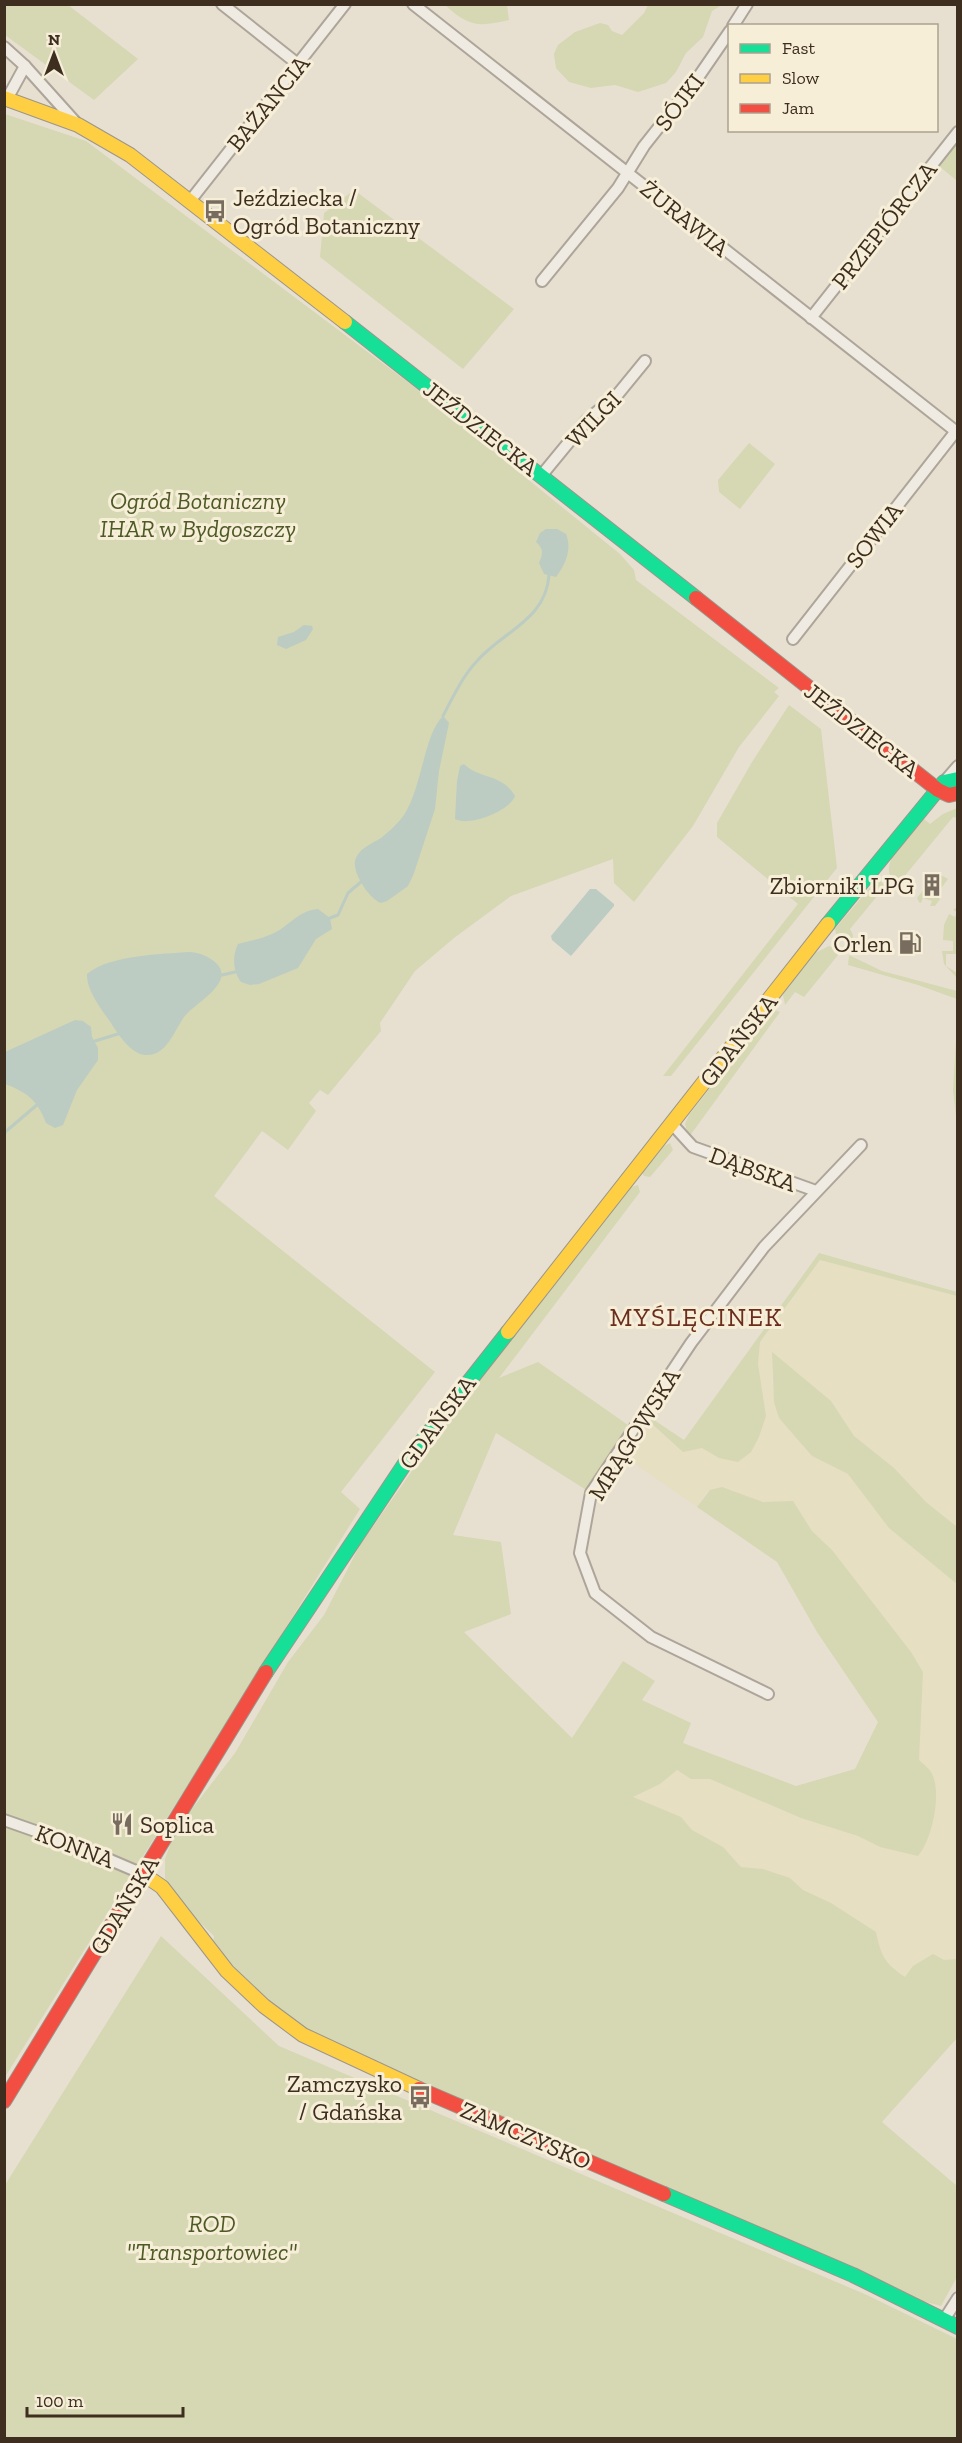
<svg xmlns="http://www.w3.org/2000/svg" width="962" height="2443" font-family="'Zilla Slab',serif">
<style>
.farmland{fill:#e6dfc2}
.green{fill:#d6d7b3}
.water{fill:#bcccc2}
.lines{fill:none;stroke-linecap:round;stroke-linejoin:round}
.stream{stroke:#bcccc2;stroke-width:3}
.street-casing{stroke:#ada599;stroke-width:14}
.fast-casing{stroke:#9c958a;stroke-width:16}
.slow-casing{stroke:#9c958a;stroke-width:16}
.jam-casing{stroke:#9c958a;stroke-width:16}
.street{stroke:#efebe3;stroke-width:10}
.fast{stroke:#16e098;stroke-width:14}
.slow{stroke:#ffcf43;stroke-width:14}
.jam{stroke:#f24e42;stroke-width:14}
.labels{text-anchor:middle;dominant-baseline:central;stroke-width:6;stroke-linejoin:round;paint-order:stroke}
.street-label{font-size:24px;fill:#3d2e20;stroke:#f7eed8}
.poi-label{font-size:24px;fill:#3d2e20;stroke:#f7eed8;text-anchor:end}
.park-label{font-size:24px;font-style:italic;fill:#4d5a26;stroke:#f7eed8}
.neighbourhood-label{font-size:26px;letter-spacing:1.5px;fill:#6b2e1e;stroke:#f7eed8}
</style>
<rect width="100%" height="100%" fill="#e7e0d1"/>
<polygon class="farmland" points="820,1260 957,1296 957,1527 926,1502 894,1468 854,1436 831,1401 772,1353 772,1382 779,1418 812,1456 848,1474 889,1528 957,1584 957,1959 944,1960 905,1977 892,1968 881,1955 876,1932 831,1903 803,1890 790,1878 763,1869 741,1867 723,1847 692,1830 681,1817 632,1797 660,1784 677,1770 691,1779 710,1779 801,1818 858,1836 880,1847 919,1760 923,1672 911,1652 832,1550 812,1531 793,1501 763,1502 722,1487 706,1493 697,1507 623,1456 650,1422 683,1452 702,1448 719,1458 759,1437 766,1416 758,1364 760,1342"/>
<g class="green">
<polygon points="5,4 68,5 138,59 94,100 5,35"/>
<path d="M445 5H507L509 20C478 27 469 27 445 5Z"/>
<polygon points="648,5 722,5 712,11 703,37 686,53 676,72 666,83 638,92 615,85 591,88 569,82 556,68 554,54 558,45 575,32 600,23 608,25 612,31 622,35 644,13"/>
<polygon points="5,114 86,141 409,383 620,554 634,570 636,580 779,688 774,692 779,696 739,747 693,826 634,902 614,883 613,859 511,896 454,938 415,971 380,1023 381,1031 328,1095 320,1090 309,1103 316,1111 288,1150 262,1131 214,1196 435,1372 341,1492 360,1509 5,2077"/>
<polygon points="957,141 957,181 938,165"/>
<polygon points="354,190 514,309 463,369 320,257 324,213"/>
<polygon points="749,443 775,464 740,509 719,492 718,480"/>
<polygon points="789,705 821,729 837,868 671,1076 663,1076 798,904 717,837 717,823 752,762"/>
<path d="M957 808V818L953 817 903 878 898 880 891 877C881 860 910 836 921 823L924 819 930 824 943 814Z"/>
<polygon points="937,873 948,879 936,895 940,899 935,906 930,906 932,901 923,898 921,903 919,902 917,898 925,888 931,893 939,883 933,878"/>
<polygon points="878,878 884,885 885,892 878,895 850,929 853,935 852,941 841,940 836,934 835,929"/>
<polygon points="955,908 957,909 957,954 946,954 946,966 957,973 957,978 944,964 942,951 953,951 953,941 943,940 944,925 949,914 955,917 957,912 953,910"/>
<polygon points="829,946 837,949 838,955 804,997 795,992 785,1005 783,995 789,985 815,953"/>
<polygon points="849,955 882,971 957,991 957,999 918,985 848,965"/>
<polygon points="775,1010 780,1012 689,1137 685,1124 689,1115 767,1015"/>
<polygon points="957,1023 958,1125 957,1125 953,1090"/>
<polygon points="670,1143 673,1150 650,1177 644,1176 642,1173 664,1146"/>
<path d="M638 1185 640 1192 499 1378 538 1362 628 1425 639 1410 684 1440 819 1253 957 1292V1296L820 1260 760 1342 758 1364 766 1416 759 1437 751 1452 738 1462 719 1458 702 1448 683 1452 650 1422 623 1456 619 1453 591 1493 496 1433 453 1535 501 1542 511 1614 464 1632 572 1738 623 1661 655 1681 642 1700 691 1723 683 1743 796 1786 855 1769 878 1722 817 1632 777 1562 697 1507 710 1490 722 1487 763 1502 793 1501 812 1531 832 1550 911 1652 923 1672 919 1760C923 1764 930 1769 932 1774 942 1794 932 1840 918 1856L880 1847 858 1836 801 1818 710 1779H691L677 1770 660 1784 633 1797 681 1817 692 1830 723 1847 741 1867 763 1869 790 1878 803 1890 831 1903 876 1932C881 1955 884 1963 905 1977L913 1966 933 1954 944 1960 957 1959V2038L882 2122 957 2186V2277L941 2306 922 2301 787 2241 343 2052 301 2029 267 2002 213 1944 214 1936 191 1914 165 1879V1859L172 1840 192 1809 235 1753 288 1662 324 1615 360 1545 468 1391 631 1187Z"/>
<polygon points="772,1352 831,1401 854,1436 894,1468 926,1502 957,1527 957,1584 889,1528 848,1474 812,1456 779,1418 774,1402"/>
<polygon points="161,1936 279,2046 867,2295 957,2339 957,2438 5,2438 5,2185"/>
</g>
<g class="water">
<path d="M546 529H557L566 534C572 549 566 564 556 577L544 574 539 563C543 554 544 549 536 542L540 533Z"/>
<polygon points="304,625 312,626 313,629 306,640 286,649 277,645 278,637 294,632"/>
<path d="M443 716 449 723 439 771 435 809 414 873 408 886 387 901 381 903C369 899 350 870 356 858 360 848 373 843 381 838 389 832 399 822 404 815 422 788 424 734 443 716Z"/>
<path d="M464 764C480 780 502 773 515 796 510 811 469 827 455 819L457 781 460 766Z"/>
<polygon points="590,889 596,889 614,904 614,906 571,956 552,940 551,936"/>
<path d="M318 909 330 918 332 929 316 939 298 968 259 984 250 985 241 982C233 972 232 956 238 944 249 941 261 939 272 934 290 926 297 911 318 909Z"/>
<path d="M190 952C201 953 207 956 215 962 238 982 194 1003 184 1017 174 1031 167 1055 147 1055 132 1056 118 1034 111 1023 102 1010 86 990 87 974 109 955 162 954 190 952Z"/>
<path d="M75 1020 83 1021 91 1027 92 1037 98 1048V1060L77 1090 63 1125 55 1128 46 1123C38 1101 27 1092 5 1084V1052Z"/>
</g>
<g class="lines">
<g class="stream">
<path d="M443 716C453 697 462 677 477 661 503 631 546 620 549 575"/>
<polyline points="330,918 338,915 348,893 362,881"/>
<polyline points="222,975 235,972"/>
<polyline points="95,1041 118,1034"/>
<polyline points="4,1133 38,1104"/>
</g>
<g class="street-casing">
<g id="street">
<polyline points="222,4 299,65"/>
<polyline points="413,4 958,433"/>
<polyline points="733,26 747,4"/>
<polyline points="4,47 25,66 78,125"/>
<polyline points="7,99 25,66"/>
<polyline points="190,201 345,4"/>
<polyline points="542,281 618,188 644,146 697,79 730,31"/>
<polyline points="811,318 958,132"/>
<polyline points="541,476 587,420 618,394 645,361"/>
<polyline points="793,639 956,431"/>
<polyline points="944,782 958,766"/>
<polyline points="672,1124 693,1147 816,1191"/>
<polyline points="768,1694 651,1637 595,1593 580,1553 591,1493 691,1343 764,1247 861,1145"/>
<polyline points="4,1820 75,1845 143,1874"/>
<polyline points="944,2320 958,2298"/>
</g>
</g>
<g class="fast-casing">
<g id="fast">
<polyline points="345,322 696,598"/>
<polyline points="828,924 944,782 958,779"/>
<polyline points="266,1672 408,1459 508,1332"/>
<polyline points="664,2194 853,2275 958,2327"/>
</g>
</g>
<g class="slow-casing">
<g id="slow">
<polyline points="4,98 78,125 130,155 345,322"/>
<polyline points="508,1332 828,924"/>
<polyline points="143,1874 162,1887 227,1971 264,2006 303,2035 419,2089"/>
</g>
</g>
<g class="jam-casing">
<g id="jam">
<polyline points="696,598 938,790 949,795 958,793"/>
<polyline points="419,2089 664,2194"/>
<polyline points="4,2101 266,1672"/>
</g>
</g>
<use href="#street" class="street"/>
<use href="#fast" class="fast"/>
<use href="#slow" class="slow"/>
<use href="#jam" class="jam"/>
</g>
<defs>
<g id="bus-bare" transform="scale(1.8)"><path d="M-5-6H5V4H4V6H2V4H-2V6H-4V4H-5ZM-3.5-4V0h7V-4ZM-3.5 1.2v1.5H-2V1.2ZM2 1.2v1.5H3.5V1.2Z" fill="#786c5e" stroke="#f7eed8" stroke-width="2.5" paint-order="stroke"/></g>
<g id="building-bare" transform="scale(1.8)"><path d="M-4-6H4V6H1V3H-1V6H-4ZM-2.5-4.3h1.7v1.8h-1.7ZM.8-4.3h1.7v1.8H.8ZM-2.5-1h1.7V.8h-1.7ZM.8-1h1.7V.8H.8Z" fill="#786c5e" stroke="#f7eed8" stroke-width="2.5" paint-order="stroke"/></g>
<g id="fuel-bare" transform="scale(1.8)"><path d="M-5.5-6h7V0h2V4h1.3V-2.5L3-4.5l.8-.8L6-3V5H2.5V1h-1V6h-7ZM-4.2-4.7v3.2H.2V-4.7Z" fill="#786c5e" stroke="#f7eed8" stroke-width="2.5" paint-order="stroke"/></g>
<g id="restaurant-bare" transform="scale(1.8)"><path d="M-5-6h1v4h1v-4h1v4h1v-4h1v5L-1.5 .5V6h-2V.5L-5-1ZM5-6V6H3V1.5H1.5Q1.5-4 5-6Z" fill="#786c5e" stroke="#f7eed8" stroke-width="2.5" paint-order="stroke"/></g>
</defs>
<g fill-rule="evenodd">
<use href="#bus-bare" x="215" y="211"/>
<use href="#building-bare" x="932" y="885"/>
<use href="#fuel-bare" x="910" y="943"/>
<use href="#restaurant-bare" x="122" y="1824"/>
<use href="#bus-bare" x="420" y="2097"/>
</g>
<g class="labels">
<g class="street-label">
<text transform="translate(679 102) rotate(-53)">SÓJKI</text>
<text transform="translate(268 103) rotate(-51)">BAŻANCIA</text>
<text transform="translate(685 218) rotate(39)">ŻURAWIA</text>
<text transform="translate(884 225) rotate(-52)">PRZEPIÓRCZA</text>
<text transform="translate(593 419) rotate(-46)">WILGI</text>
<text transform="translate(481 428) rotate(38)">JEŹDZIECKA</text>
<text transform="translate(874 535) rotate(-52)">SOWIA</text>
<text transform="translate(862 730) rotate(38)">JEŹDZIECKA</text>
<text transform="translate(738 1040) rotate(-52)">GDAŃSKA</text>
<text transform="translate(753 1169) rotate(20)">DĄBSKA</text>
<text transform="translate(437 1422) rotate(-53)">GDAŃSKA</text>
<text transform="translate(634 1434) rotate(-58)">MRĄGOWSKA</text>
<text transform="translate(75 1846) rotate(21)">KONNA</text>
<text transform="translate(124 1905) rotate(-59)">GDAŃSKA</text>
<text transform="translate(526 2135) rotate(23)">ZAMCZYSKO</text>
</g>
<g class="poi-label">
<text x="233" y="197" text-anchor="start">Jeździecka /<tspan x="233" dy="28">Ogród Botaniczny</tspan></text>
<text x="914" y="885">Zbiorniki LPG</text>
<text x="892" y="943">Orlen</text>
<text x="140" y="1824" text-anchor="start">Soplica</text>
<text x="402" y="2083">Zamczysko<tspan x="402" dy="28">/ Gdańska</tspan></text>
</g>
<g class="park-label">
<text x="198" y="500">Ogród Botaniczny<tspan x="198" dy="28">IHAR w Bydgoszczy</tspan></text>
<text x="212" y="2223">ROD<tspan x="212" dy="28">"Transportowiec"</tspan></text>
</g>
<g class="neighbourhood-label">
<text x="696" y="1317">MYŚLĘCINEK</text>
</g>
</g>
<rect width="962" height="2443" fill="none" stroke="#3d2e20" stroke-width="12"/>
<rect x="728" y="24" width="210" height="108" fill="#f7eed8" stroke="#ada18e" stroke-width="1.5"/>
<rect x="740" y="44" width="30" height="9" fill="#16e098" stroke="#ada18e" stroke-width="1.5"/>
<text x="782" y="54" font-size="18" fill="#3d2e20">Fast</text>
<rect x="740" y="74" width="30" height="9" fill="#ffcf43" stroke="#ada18e" stroke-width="1.5"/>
<text x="782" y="84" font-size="18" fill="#3d2e20">Slow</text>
<rect x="740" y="104" width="30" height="9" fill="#f24e42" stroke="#ada18e" stroke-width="1.5"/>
<text x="782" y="114" font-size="18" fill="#3d2e20">Jam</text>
<g transform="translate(54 54)" stroke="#f7eed8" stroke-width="4.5" paint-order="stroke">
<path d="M0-4.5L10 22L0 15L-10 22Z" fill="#3d2e20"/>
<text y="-9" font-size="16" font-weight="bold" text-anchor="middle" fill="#3d2e20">N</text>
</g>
<path d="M27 2407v9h156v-9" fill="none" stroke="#3d2e20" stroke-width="3"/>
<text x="36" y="2407" font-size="18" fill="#3d2e20" stroke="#f7eed8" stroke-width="4.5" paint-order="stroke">100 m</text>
</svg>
